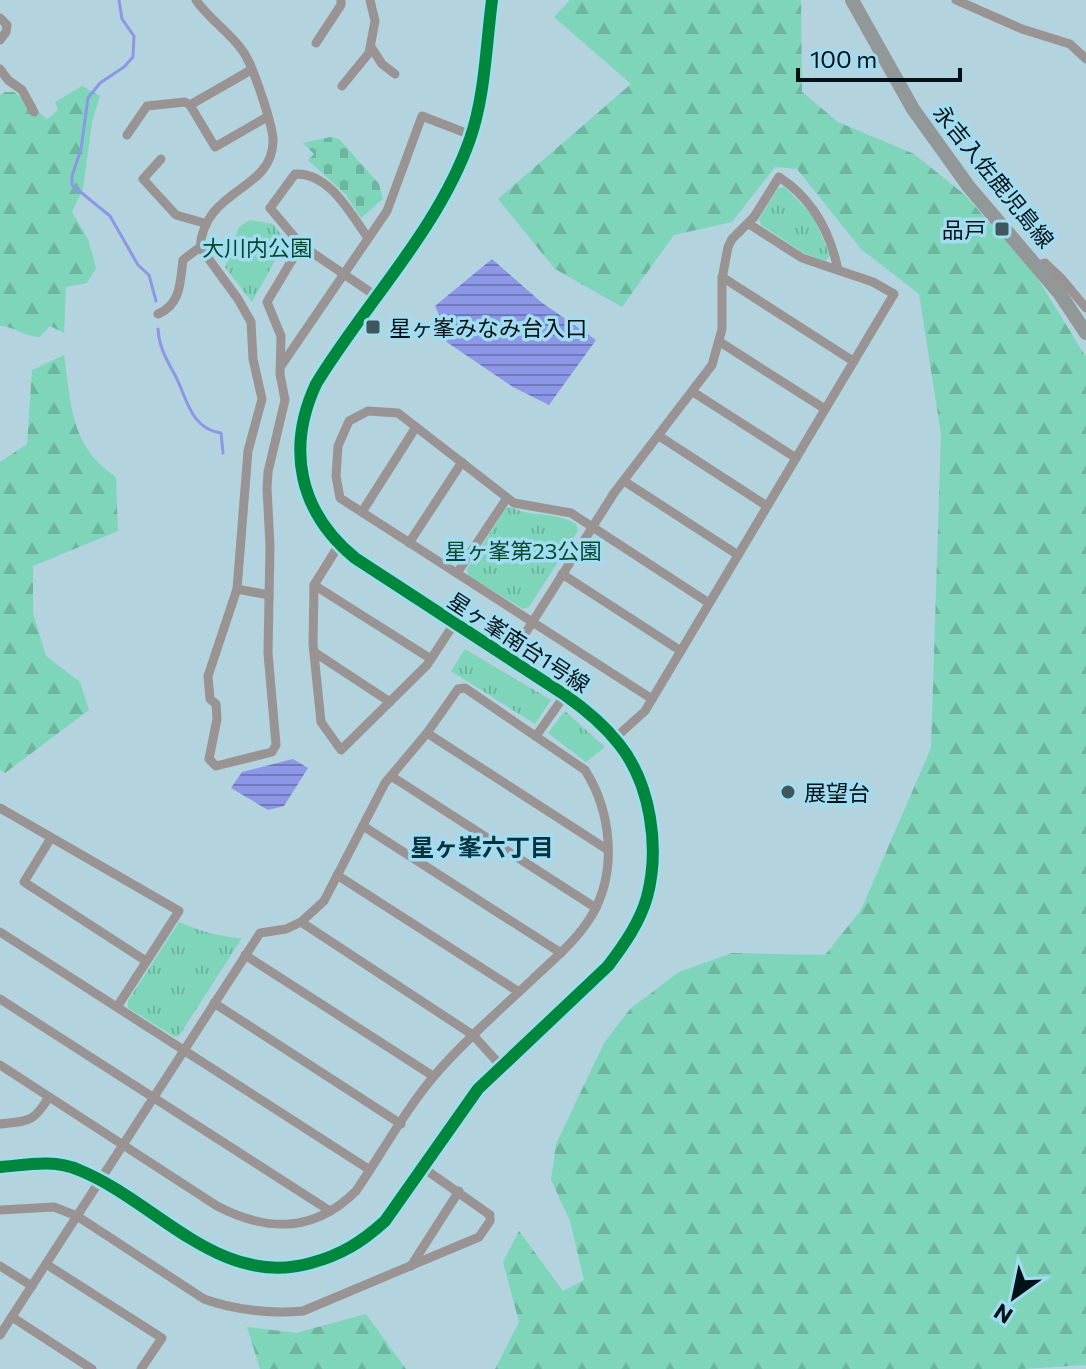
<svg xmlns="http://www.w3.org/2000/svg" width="1086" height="1369" font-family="Commissioner,'Noto Sans JP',sans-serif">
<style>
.grass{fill:url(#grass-tufts)}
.forest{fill:url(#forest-firs)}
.cemetery{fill:url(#cemetery-stones)}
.water{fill:url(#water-rules)}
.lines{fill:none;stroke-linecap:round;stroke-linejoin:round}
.stream{stroke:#8c97e7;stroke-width:3}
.minor{stroke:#999493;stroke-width:9}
.tertiary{stroke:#999493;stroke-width:11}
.primary{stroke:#929797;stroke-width:14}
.cycleway-casing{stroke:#a1dcf0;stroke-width:17}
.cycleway{stroke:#00873e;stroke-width:12}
.poi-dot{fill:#3f565d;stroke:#a1dcf0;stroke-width:3}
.labels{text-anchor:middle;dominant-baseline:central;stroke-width:7;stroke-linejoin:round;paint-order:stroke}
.street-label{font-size:22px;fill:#001218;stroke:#a1dcf0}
.poi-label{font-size:22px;fill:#001218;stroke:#a1dcf0;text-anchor:start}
.park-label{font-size:22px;fill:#07482f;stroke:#a1dcf0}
.neighbourhood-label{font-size:24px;font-weight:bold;fill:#01323f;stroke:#a1dcf0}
</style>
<defs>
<pattern id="grass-tufts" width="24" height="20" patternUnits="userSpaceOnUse" patternTransform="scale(2)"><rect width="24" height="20" fill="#7fd5ba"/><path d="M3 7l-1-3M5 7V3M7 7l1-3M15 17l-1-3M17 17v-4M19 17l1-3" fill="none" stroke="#6cb69f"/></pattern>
<pattern id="forest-firs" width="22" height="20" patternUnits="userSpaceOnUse" patternTransform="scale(2)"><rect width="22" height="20" fill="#7fd5ba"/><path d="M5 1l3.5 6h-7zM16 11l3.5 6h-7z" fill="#6cb69f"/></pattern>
<pattern id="cemetery-stones" width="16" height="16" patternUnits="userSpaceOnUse" patternTransform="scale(2)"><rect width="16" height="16" fill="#7fd5ba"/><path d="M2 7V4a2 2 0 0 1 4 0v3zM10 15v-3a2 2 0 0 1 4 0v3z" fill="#6cb69f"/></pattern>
<pattern id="water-rules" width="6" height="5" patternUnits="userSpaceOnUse" patternTransform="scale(2)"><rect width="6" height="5" fill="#8c97e7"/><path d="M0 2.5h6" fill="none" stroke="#707aba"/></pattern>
</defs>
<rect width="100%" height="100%" fill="#b3d3de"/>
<g class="grass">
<polygon points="785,187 814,217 830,256 825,261 804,253 761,225 759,219 778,188"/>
<polygon points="250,220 273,224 286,241 252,302 225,267 239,227"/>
<path d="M511 507C532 518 555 511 576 524L578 531 529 607 523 609 468 576 467 569 506 508Z"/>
<polygon points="465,649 551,700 535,724 451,671"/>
<polygon points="565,711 605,747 586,762 548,733"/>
<path d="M179 922C200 931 219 937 242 938L179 1036 175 1037 128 1008V1001Z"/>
</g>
<g class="forest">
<polygon points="570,0 801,0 802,92 838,122 914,154 965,195 1036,276 1086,357 1086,1365 1022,1369 495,1369 519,1322 503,1262 519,1231 563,1291 584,1280 570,1221 551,1180 556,1144 604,1043 630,1009 679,972 732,953 825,955 861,910 931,748 941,434 919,294 861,249 797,169 775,167 732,222 674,235 622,307 555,269 498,199 631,84 554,17"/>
<path d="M82 86 100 96 92 122 83 189 72 212 88 239 96 268 87 283 66 287 64 333 50 326 40 337C24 337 14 326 0 326V95L5 92H14L47 119 58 110 55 102Z"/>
<path d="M64 355C71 403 70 447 116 477L118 531 33 566V613L46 656 80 682 89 710 5 773 0 770V462L27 444 32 370Z"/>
<polygon points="366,1314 406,1369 260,1369 247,1327 296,1333"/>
</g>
<polygon class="cemetery" points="330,137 339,139 379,184 383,199 361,218 346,195 308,160 314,154 303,143"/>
<g class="water">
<polygon points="492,259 541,302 596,340 549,405 513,387 432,332 444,326 435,306"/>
<polygon points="293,759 308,768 284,806 268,810 231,788 242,772"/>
</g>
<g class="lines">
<g class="stream">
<polyline points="119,0 122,19 134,36 133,57 124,67 100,83 88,98 81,149 72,176 72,185 110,216 138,265 149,275 156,301"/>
<path d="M158 329C159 348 167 360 176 377 187 399 191 429 221 433L223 453"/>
</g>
<g class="minor">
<path d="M196 0C210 21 237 37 248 60 255 74 274 128 273 142 272 191 205 188 200 247L238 299 251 322 253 359 262 399 248 451 237 589 208 676 210 699 216 704 217 719 209 759 216 766 272 752 276 745 268 653 270 546 267 488 268 472 285 400 280 374 281 336 267 302 301 245"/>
<polyline points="956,0 1022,29 1070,44 1086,59"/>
<polyline points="0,18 7,25 6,32 0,40"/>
<polyline points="316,43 341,5 341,0"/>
<polyline points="371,47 382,64 395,74"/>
<polyline points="0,69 8,80 22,90 34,112"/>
<polyline points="251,70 190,105 215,147 267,117"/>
<polyline points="342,86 369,53 375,21 370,0"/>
<polyline points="127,135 147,106 185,102 190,105"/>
<polyline points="161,159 143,179 176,215 204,223"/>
<path d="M368 238C350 213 329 172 295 174L270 208 301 245 376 296"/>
<polyline points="1037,265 1045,263 1062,279 1086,308"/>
<polyline points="722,277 853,361"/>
<path d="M158 314C181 304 180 283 183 260L200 247"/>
<polyline points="720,342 825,409"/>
<polyline points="281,366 387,211 422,116 471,135"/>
<polyline points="693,392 796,458"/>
<polyline points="659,436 767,506"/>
<polyline points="624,481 738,555"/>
<polyline points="362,512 416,427"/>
<polyline points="409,543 462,462"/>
<polyline points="339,545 314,585 313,644 321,722 341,750 427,665 454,624"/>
<polyline points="457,573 507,498"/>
<polyline points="562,574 681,651"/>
<polyline points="314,585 431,659"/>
<polyline points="237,589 269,595"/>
<polyline points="314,652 390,702"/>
<path d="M509 659 614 493 712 365 722 329V279L728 247 732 239 754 217 779 177C813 199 830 231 838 270"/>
<polyline points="652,699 340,498 336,476 338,446 349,421 368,411 398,413 514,503 571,513 709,603"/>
<polyline points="427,733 608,850"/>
<polyline points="536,736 565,695"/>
<polyline points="614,739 645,711 894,294 873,282 802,258 749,224"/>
<polyline points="391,776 596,908"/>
<polyline points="0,808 179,911 117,1007"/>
<polyline points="363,826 561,953"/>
<polyline points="51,838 24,882 146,961"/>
<polyline points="337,875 519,992"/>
<polyline points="301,922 473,1035 501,1066"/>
<polyline points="0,932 370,1170"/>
<polyline points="245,955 433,1076"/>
<polyline points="0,999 330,1211"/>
<polyline points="214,1003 401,1124"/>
<path d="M0 1065 217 1206C267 1232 314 1233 356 1191 382 1153 405 1110 435 1075 465 1040 501 1009 535 977 555 958 578 939 592 915 618 870 611 811 585 770L465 688 458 689 427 733 385 783 324 901 301 922 286 929 260 933C173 1067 86 1201 0 1335"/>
<path d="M0 1124C29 1121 33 1123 49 1097"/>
<path d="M0 1210 54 1207 77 1216 204 1299C234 1310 272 1314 303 1311L479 1237 490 1221V1215L422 1167"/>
<polyline points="46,1264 162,1338 141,1369"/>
<polyline points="0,1266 32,1286"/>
<polyline points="411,1266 459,1191"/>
<polyline points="12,1317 92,1369"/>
</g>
<path class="tertiary" d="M0 1167C26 1165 54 1159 79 1170 156 1201 219 1289 311 1263 341 1255 362 1242 385 1221L478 1089 608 966C624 945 640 922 647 897 660 848 651 784 619 744 604 725 585 709 565 695L355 558C299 512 286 449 316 384 366 302 438 230 470 139 485 96 486 46 492 0"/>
<polyline class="primary" points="852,0 913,109 969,187 1060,294 1086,333"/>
<g class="cycleway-casing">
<path id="cycleway" d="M0 1167C26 1165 54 1159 79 1170 156 1201 219 1289 311 1263 341 1255 362 1242 385 1221L478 1089 608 966C624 945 640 922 647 897 660 848 651 784 619 744 604 725 585 709 565 695L355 558C299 512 286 449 316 384 366 302 438 230 470 139 485 96 486 46 492 0"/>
</g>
<use href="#cycleway" class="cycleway"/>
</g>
<g class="poi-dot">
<rect x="994" y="221" width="16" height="16" rx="4"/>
<rect x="365" y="319" width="16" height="16" rx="4"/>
<circle cx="788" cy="792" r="8"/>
</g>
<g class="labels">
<g class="street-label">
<text transform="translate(994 176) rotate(51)">永吉入佐鹿児島線</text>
<text transform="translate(519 642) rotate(33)">星ヶ峯南台1号線</text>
</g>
<g class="poi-label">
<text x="986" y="229" text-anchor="end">品戸</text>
<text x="389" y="327">星ヶ峯みなみ台入口</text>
<text x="804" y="792">展望台</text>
</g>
<g class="park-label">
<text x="257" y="247">大川内公園</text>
<text x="523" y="550">星ヶ峯第23公園</text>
</g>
<g class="neighbourhood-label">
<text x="482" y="846">星ヶ峯六丁目</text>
</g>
</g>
<g transform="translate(1014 1297) rotate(213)" stroke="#a1dcf0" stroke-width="6" paint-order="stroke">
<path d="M0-6L14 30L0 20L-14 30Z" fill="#001218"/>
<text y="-12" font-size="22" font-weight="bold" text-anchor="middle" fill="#001218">N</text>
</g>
<path d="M798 68v12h162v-12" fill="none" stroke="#001218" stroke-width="4"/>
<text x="810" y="68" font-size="24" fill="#001218" stroke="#a1dcf0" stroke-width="6" paint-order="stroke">100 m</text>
</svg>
